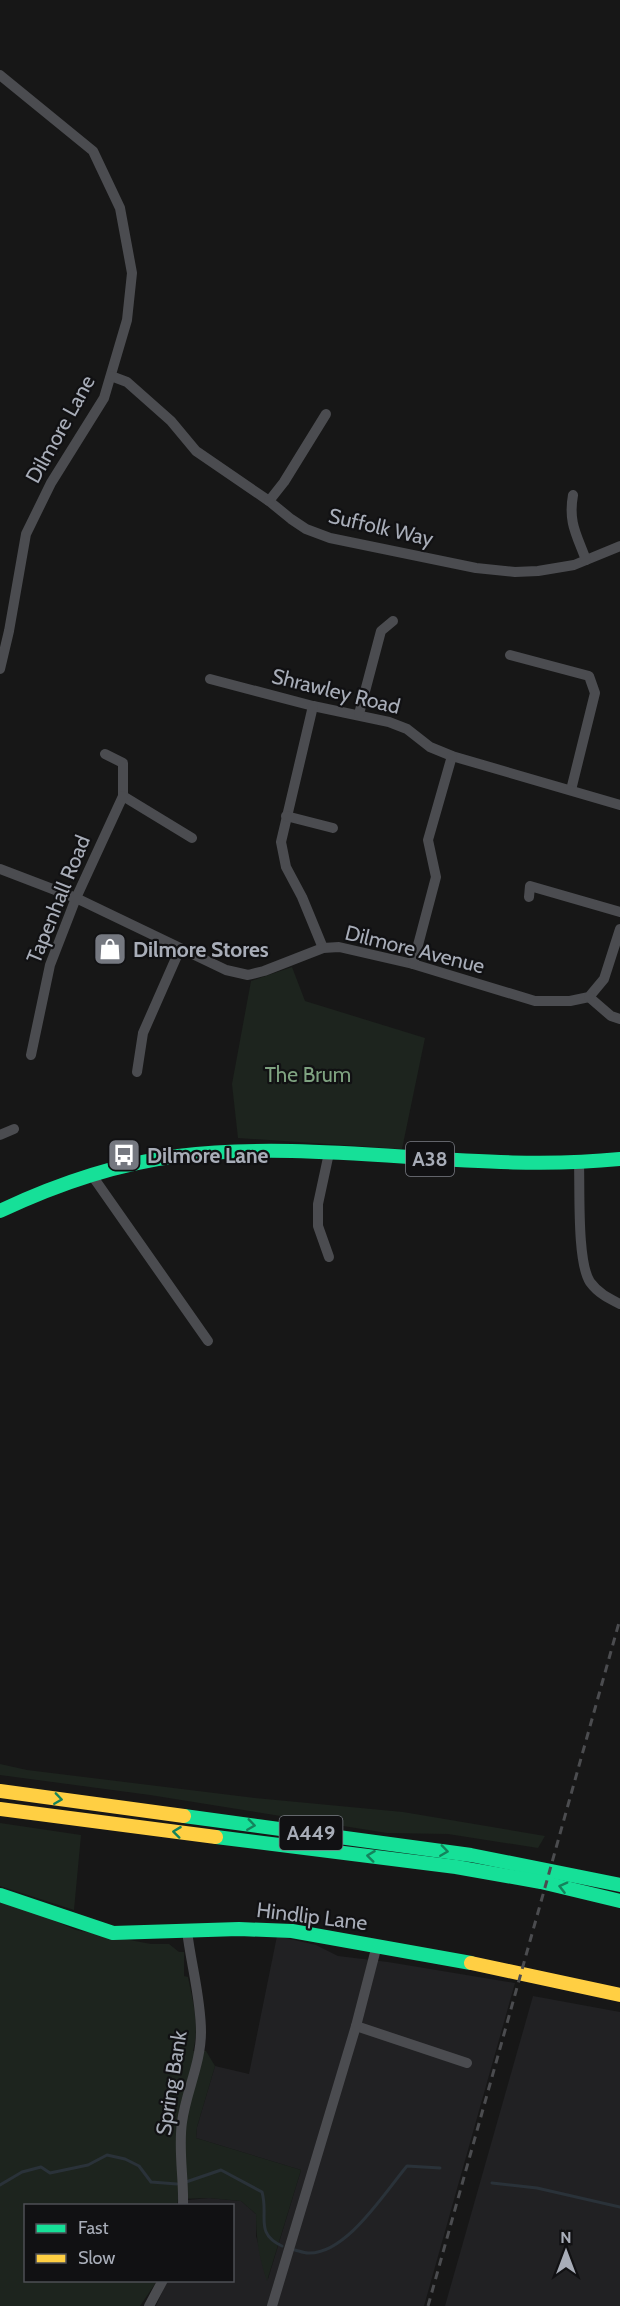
<svg xmlns="http://www.w3.org/2000/svg" width="620" height="2306" font-family="Cabin,sans-serif">
<style>
.built{fill:#212123}
.green{fill:#1d241e}
.lines{fill:none;stroke-linecap:round;stroke-linejoin:round}
.stream{stroke:#2a3239;stroke-width:3}
.street{stroke:#4b4c50;stroke-width:10}
.fast{stroke:#16e098;stroke-width:14}
.slow{stroke:#ffcf43;stroke-width:14}
.rail{stroke:#4b4c4f;stroke-width:3;stroke-dasharray:8 6;stroke-linecap:butt}
.oneway{stroke:#14835c}
.labels{text-anchor:middle;dominant-baseline:central;stroke-width:4.5;stroke-linejoin:round;paint-order:stroke}
.shield{fill:#111113;stroke:#7b7e86;stroke-width:1.5}
.shield-label{font-size:20px;font-weight:bold;fill:#a8adb8}
.street-label{font-size:21px;fill:#a8adb8;stroke:#111113}
.poi-label{font-size:21px;font-weight:bold;fill:#a8adb8;stroke:#111113;text-anchor:start}
.park-label{font-size:21px;fill:#7fa381;stroke:#111113}
</style>
<rect width="100%" height="100%" fill="#171717"/>
<g class="built">
<polygon points="277,1936 316,1945 338,1956 388,1962 515,1983 424,2306 156,2306 167,2281 232,2280 232,2206 188,2205 188,2200 209,2198 241,2201 256,2214 256,2236 268,2279 301,2170 196,2138 197,2127 215,2066 249,2074"/>
<polygon points="533,1996 620,2012 620,2306 445,2306"/>
</g>
<g class="green">
<polygon points="292,967 305,1001 425,1038 402,1149 238,1138 232,1084 251,981"/>
<polygon points="0,1764 27,1770 255,1798 403,1812 545,1836 538,1848 448,1834 387,1833 150,1795 0,1775"/>
<polygon points="0,1823 81,1835 74,1910 0,1886"/>
<path d="M0 1898 76 1930 151 1944H169L179 1952H184V1976L188 1977C193 2002 200 2026 193 2051H206L215 2066 197 2127 196 2138 301 2170 267 2281C259 2258 256 2238 256 2214L241 2201 209 2198 178 2199 177 2206H26V2280L157 2281 140 2306H0Z"/>
</g>
<g class="lines">
<g class="stream">
<path d="M186 2182 221 2170 262 2192C269 2216 254 2233 282 2246"/>
<polyline points="492,2183 537,2188 620,2207"/>
<polyline points="0,2185 22,2172 41,2167 50,2173 88,2165 107,2155 125,2159 139,2166 151,2182 177,2184"/>
<path d="M295 2250C299 2251 304 2253 308 2253 346 2255 385 2192 407 2166L440 2168"/>
</g>
<g class="street">
<polyline points="0,75 93,151 120,208 132,273 127,320 104,398 51,483 26,534 9,631 0,669"/>
<polyline points="111,376 127,382 171,421 196,451 269,501 291,519 306,529 330,538 476,568 515,572 538,571 574,565 620,546"/>
<path d="M573 495C568 523 577 535 586 560"/>
<polyline points="269,501 284,482 326,414"/>
<polyline points="510,655 589,676 595,693 571,790"/>
<polyline points="210,679 313,706 389,722 407,729 430,747 452,756 620,805"/>
<polyline points="313,706 281,842 286,867 302,897 323,948"/>
<polyline points="359,714 381,631 393,621"/>
<polyline points="105,754 123,763 123,796 192,838"/>
<polyline points="286,816 333,828"/>
<polyline points="0,869 76,898 226,970 248,975 264,971 323,948 339,947 413,964 535,1001 570,1001 589,997 604,979 620,929"/>
<polyline points="529,897 530,886 620,912"/>
<polyline points="413,964 436,877 428,840 452,756"/>
<polyline points="589,997 611,1016 620,1019"/>
<polyline points="31,1055 50,965 76,898 123,796"/>
<polyline points="137,1072 143,1033 180,949"/>
<polyline points="0,1135 14,1129"/>
<polyline points="329,1153 318,1204 318,1226 329,1257"/>
<path d="M579 1164C580 1191 577 1262 590 1282 598 1293 608 1298 620 1304"/>
<polyline points="91,1174 208,1341"/>
<polyline points="356,2026 467,2063"/>
<path d="M183 2206C184 2178 178 2150 182 2122 186 2092 201 2063 201 2032 201 1999 191 1964 187 1931"/>
<polyline points="149,2306 163,2280"/>
<polyline points="272,2306 356,2026 377,1945"/>
</g>
<g class="fast">
<path d="M0 1211C57 1184 115 1164 178 1156 325 1138 473 1174 620 1159"/>
<polyline points="184,1816 471,1855 620,1885"/>
<polyline points="216,1837 456,1867 541,1882 620,1901"/>
<polyline points="0,1895 113,1933 239,1929 292,1931 471,1963"/>
</g>
<g class="slow">
<polyline points="0,1791 184,1816"/>
<polyline points="0,1809 216,1837"/>
<polyline points="471,1963 620,1995"/>
</g>
<polyline class="rail" points="428,2306 620,1619"/>
</g>
<defs><path id="oneway-chevron" d="M-2-3.5L2.5 0L-2 3.5" fill="none" stroke-width="1.6" stroke-linecap="round" stroke-linejoin="round" transform="scale(1.5)"/></defs>
<g class="oneway">
<use href="#oneway-chevron" transform="translate(58 1799) rotate(8)"/>
<use href="#oneway-chevron" transform="translate(251 1825) rotate(8)"/>
<use href="#oneway-chevron" transform="translate(177 1832) rotate(-173)"/>
<use href="#oneway-chevron" transform="translate(444 1851) rotate(8)"/>
<use href="#oneway-chevron" transform="translate(371 1856) rotate(-173)"/>
<use href="#oneway-chevron" transform="translate(563 1887) rotate(-166)"/>
</g>
<defs>
<g id="shop-square" transform="scale(1.725)"><rect x="-9" y="-9" width="18" height="18" rx="4" fill="#757880" stroke="#111113"/><path d="M-5-2.5h2.3a2.7 3.5 0 0 1 5.4 0H5L5.5 6h-11ZM-1.5-2.5h3a1.5 2.3 0 0 0-3 0Z" fill="#fff"/></g>
<g id="bus-square" transform="scale(1.725)"><rect x="-9" y="-9" width="18" height="18" rx="4" fill="#757880" stroke="#111113"/><path d="M-5-6H5V4H4V6H2V4H-2V6H-4V4H-5ZM-3.5-4V0h7V-4ZM-3.5 1.2v1.5H-2V1.2ZM2 1.2v1.5H3.5V1.2Z" fill="#fff"/></g>
</defs>
<g fill-rule="evenodd">
<use href="#shop-square" x="110" y="949"/>
<use href="#bus-square" x="124" y="1155"/>
</g>
<g class="labels">
<g class="shield">
<rect x="406" y="1142" width="48" height="34" rx="4.5"/>
<rect x="279.5" y="1816" width="63" height="34" rx="4.5"/>
</g>
<g class="shield-label">
<text x="430" y="1159">A38</text>
<text x="311" y="1833">A449</text>
</g>
<g class="street-label">
<text transform="translate(60 429) rotate(-61)">Dilmore Lane</text>
<text transform="translate(381 527) rotate(13)">Suffolk Way</text>
<text transform="translate(336 691) rotate(14)">Shrawley Road</text>
<text transform="translate(58 899) rotate(-68)">Tapenhall Road</text>
<text transform="translate(415 949) rotate(14)">Dilmore Avenue</text>
<text transform="translate(312 1916) rotate(7)">Hindlip Lane</text>
<text transform="translate(171 2083) rotate(-81)">Spring Bank</text>
</g>
<g class="poi-label">
<text x="133" y="949">Dilmore Stores</text>
<text x="147" y="1155">Dilmore Lane</text>
</g>
<g class="park-label">
<text x="308" y="1074">The Brum</text>
</g>
</g>
<rect x="24" y="2204" width="210" height="78" fill="#111113" stroke="#4d4f55" stroke-width="1.5"/>
<rect x="36" y="2224" width="30" height="9" fill="#16e098" stroke="#4d4f55" stroke-width="1.5"/>
<text x="78" y="2234" font-size="18" fill="#a8adb8">Fast</text>
<rect x="36" y="2254" width="30" height="9" fill="#ffcf43" stroke="#4d4f55" stroke-width="1.5"/>
<text x="78" y="2264" font-size="18" fill="#a8adb8">Slow</text>
<g transform="translate(566 2252)" stroke="#111113" stroke-width="4.5" paint-order="stroke">
<path d="M0-4.5L10 22L0 15L-10 22Z" fill="#a8adb8"/>
<text y="-9" font-size="16" font-weight="bold" text-anchor="middle" fill="#a8adb8">N</text>
</g>
</svg>
